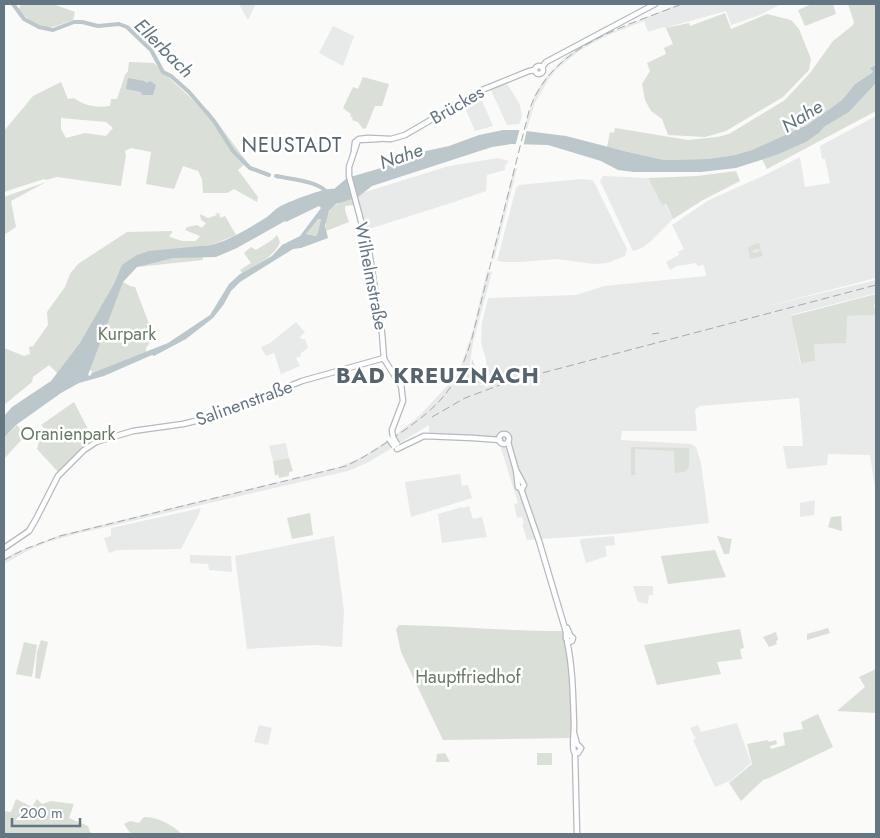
<svg xmlns="http://www.w3.org/2000/svg" width="880" height="838" font-family="Jost,sans-serif">
<style>
.built{fill:#e8e9e9}
.green{fill:#dadfd7;fill-rule:evenodd}
.water{fill:#bbc7cb;fill-rule:evenodd}
.pier{fill:#fafaf8}
.lines{fill:none;stroke-linecap:round;stroke-linejoin:round}
.river{stroke:#bbc7cb;stroke-width:4}
.major-casing{stroke:#b5babe;stroke-width:7}
.major{stroke:#fff;stroke-width:4.5}
.rail{stroke:#a2aab0;stroke-width:1;stroke-dasharray:8 4;stroke-linecap:butt}
.major-bridge-casing{stroke:#b5babe;stroke-width:7;stroke-linecap:butt}
.major-bridge{stroke:#fff;stroke-width:4.5}
.labels{text-anchor:middle;dominant-baseline:central;stroke-width:5;stroke-linejoin:round;paint-order:stroke}
.street-label{font-size:18px;fill:#657683;stroke:#fff}
.park-label{font-size:18px;fill:#687a64;stroke:#fff}
.water-label{font-size:19px;font-style:italic;fill:#60757c;stroke:#fff}
.quarter-label{font-size:20px;letter-spacing:1px;fill:#57646e;stroke:#fff}
.district-label{font-size:22px;font-weight:bold;letter-spacing:1px;fill:#57646e;stroke:#fff}
</style>
<rect width="100%" height="100%" fill="#fafaf8"/>
<g class="built">
<polygon points="239,4 256,4 248,20 246,17"/>
<polygon points="678,4 781,4 760,15 731,25 726,11 665,28 664,27 648,32 644,21 606,36 579,51 556,70 548,80 535,103 527,129 524,128 535,94 545,78 564,58 577,49 604,35"/>
<polygon points="333,26 354,36 343,66 319,53"/>
<polygon points="503,84 508,85 520,105 522,116 519,124 507,125 491,90"/>
<polygon points="479,94 493,126 475,131 463,103"/>
<polygon points="876,116 876,278 763,307 876,280 876,293 791,315 800,363 814,344 846,316 876,315 876,488 875,488 870,455 828,454 827,465 787,469 783,446 803,446 799,398 700,406 695,410 697,431 622,431 621,440 691,444 696,447 701,463 709,523 615,534 527,540 522,524 524,523 522,517 517,518 514,504 518,503 499,442 429,439 429,425 369,462 348,471 76,534 48,542 27,551 4,564 4,559 14,553 60,535 315,473 339,467 362,457 394,436 418,417 449,384 451,385 460,369 472,333 487,271 492,272 473,343 470,363 470,368 476,381 480,385 486,384 487,377 486,359 481,343 482,323 488,298 576,295 604,286 706,276 704,265 698,266 696,263 677,266 670,270 666,262 679,255 678,252 684,249 672,225 709,200 765,175 800,157 805,187 830,183 825,159 822,159 820,146"/>
<polygon points="498,158 509,161 505,166 505,170 487,175 486,191 454,202 366,230 358,197 362,193 449,166"/>
<polygon points="514,168 517,168 494,260 491,259"/>
<polygon points="603,176 648,178 662,205 665,204 673,219 652,240 642,248 633,251 600,181"/>
<polygon points="581,179 592,180 595,184 627,249 625,256 607,263 594,264 557,259 521,262 504,262 497,261 516,188 519,185"/>
<polygon points="296,322 305,332 300,337 302,339 305,339 308,348 301,353 301,356 296,358 300,366 281,374 274,353 266,356 261,347 270,343"/>
<polygon points="286,443 289,458 273,461 269,446"/>
<polygon points="460,474 462,486 468,485 472,498 411,517 405,482"/>
<polygon points="815,500 814,515 800,517 800,503"/>
<polygon points="469,506 473,519 482,517 487,537 442,543 438,514 462,507 463,508"/>
<polygon points="201,508 198,516 181,549 117,550 109,553 104,538 111,536 111,528"/>
<polygon points="334,536 344,611 342,647 314,645 247,649 235,556"/>
<polygon points="614,536 615,545 605,546 607,556 586,563 580,542 581,539"/>
<polygon points="190,555 231,556 232,572 209,570 208,564 190,563"/>
<polygon points="633,586 653,586 653,595 649,595 648,604 638,602"/>
<polygon points="737,723 751,763 730,781 715,787 693,740 696,739 690,728 698,725 701,732"/>
<polygon points="259,725 272,728 268,745 254,742"/>
</g>
<g class="green">
<path d="M21 4H53L75 12 73 20C66 22 57 27 50 27 38 27 25 19 19 9Z"/>
<polygon points="812,4 833,4 836,14 805,26 798,10"/>
<polygon points="848,4 876,4 876,65 871,68 873,72 855,84 842,100 807,125 752,150 735,155 708,159 664,160 607,147 610,132 614,133 615,128 688,140 717,137 729,134 785,100 810,73 833,41 853,25 854,22"/>
<polygon points="725,13 731,29 767,14 791,20 799,29 811,59 809,70 783,97 726,131 705,137 668,135 662,119 651,111 645,100 642,84 650,71 647,63 666,54 664,48 673,44 666,28 689,23 690,26"/>
<path d="M129 62 154 63C170 80 188 93 203 111L208 110 247 162 238 170 258 197 257 202 234 189 227 193H203L202 179 198 171 183 166 174 189 146 184 151 152 131 148 125 151 126 155 121 186 57 177 46 180 44 179 4 192V131L33 96 61 82 68 99 74 98C85 106 97 108 110 106L111 99H117L125 75 128 71ZM61 118 106 122 113 128 106 136 85 133 66 138 61 129Z"/>
<polygon points="363,77 389,84 382,106 375,106 366,128 363,129 358,122 352,120 353,118 350,116 351,114 343,108 353,87 358,89"/>
<polygon points="876,83 876,111 767,169 762,159 779,154 806,142 819,133 824,127 849,112"/>
<polygon points="736,171 740,181 703,200 673,219 666,204 662,205 648,178 697,176"/>
<polygon points="46,182 11,201 16,227 4,235 4,197"/>
<path d="M353 198 359 218H357L354 205 345 206V210L349 222 326 231C324 211 335 202 353 198Z"/>
<polygon points="216,213 221,214 219,215 221,218 225,216 236,235 212,245 202,246 203,260 137,267 126,276 123,282 130,286 135,287 153,334 153,338 146,348 146,352 92,373 91,370 57,373 49,365 33,377 32,382 4,405 4,348 24,356 30,354 29,347 33,346 48,325 47,312 65,287 70,274 78,264 127,232 172,231 172,233 169,236 170,237 182,241 196,241 200,236 185,230 187,227 197,225 202,228 206,223 201,220 200,214 208,218 217,215"/>
<polygon points="318,218 321,219 318,232 316,236 306,234"/>
<path d="M277 235 280 242C275 257 255 265 242 273L240 270 251 263 244 253 251 247 256 250 272 240Z"/>
<polygon points="759,243 761,249 755,249 750,252 757,253 761,250 763,256 750,259 748,247"/>
<polygon points="876,294 876,304 874,305 876,315 847,316 846,343 814,344 815,361 801,363 791,316"/>
<polygon points="472,359 482,384 478,383 471,368"/>
<polygon points="468,366 474,381 464,384 462,382"/>
<polygon points="74,402 94,441 85,446 58,472 37,449 39,441 49,434 41,425"/>
<polygon points="17,425 25,436 4,459 4,438"/>
<polygon points="631,447 689,448 689,467 684,472 675,473 674,451 635,449 635,475 631,475"/>
<polygon points="289,458 293,471 289,472 289,476 279,478 278,474 275,476 273,461"/>
<polygon points="310,513 313,535 292,539 287,518"/>
<polygon points="841,516 842,531 828,527 831,517"/>
<polygon points="717,536 730,539 732,538 729,554 724,554"/>
<polygon points="715,550 726,577 668,584 661,556"/>
<path d="M399 625C454 626 508 631 563 631L569 665 572 738 443 740 401 652 396 629Z"/>
<polygon points="828,628 830,633 807,640 807,634"/>
<polygon points="740,629 744,648 740,649 742,659 717,662 721,674 657,685 644,645"/>
<polygon points="776,632 778,640 776,641 777,644 769,647 763,637"/>
<polygon points="41,640 48,642 40,679 35,678 37,652"/>
<polygon points="24,642 37,645 32,677 16,674"/>
<polygon points="876,669 876,713 837,711 865,687 859,677"/>
<polygon points="818,714 833,747 769,778 763,780 741,801 729,783 752,764 747,744 768,740 769,742 776,740 777,744 770,746 771,749 785,745 783,733 803,729 801,722"/>
<polygon points="445,753 450,762 436,762 437,754"/>
<rect x="537" y="753" width="15" height="12"/>
<polygon points="16,799 32,807 37,799 42,804 51,801 74,804 69,818 88,826 90,832 93,834 4,834 4,811 11,812"/>
<path d="M144 817C159 817 172 825 182 834H131L124 824 130 821 139 823Z"/>
</g>
<g class="water">
<path d="M876 65V83L849 112 824 127 819 133 806 142 779 154 736 168 701 172H634L618 170 601 161 548 145 511 144 492 147 372 186 358 197 336 204 329 211 325 226 328 238 301 248 293 249 240 282 231 291 224 304 213 318 186 339 154 356 152 355 104 376 79 383 61 393 16 425 4 438V416L12 407 51 381 80 343 114 284 122 265 137 255 149 251 212 245C232 239 249 228 267 217 271 214 275 209 279 207 288 202 326 187 334 189L347 178 381 168 426 151 449 146 479 135 503 130H518L566 136 624 151 664 160 708 159 735 155 752 150 807 125 842 100 855 84 873 72 870 68ZM319 206 321 208 300 236 282 245 272 256 240 274 229 284 210 315 168 343 92 373 90 376 88 375 123 282 137 267 173 258 216 257 237 248 285 221 286 222ZM318 219H321L318 232 316 236 306 234Z"/>
<polygon points="128,78 144,81 147,83 150,81 156,85 153,95 142,95 141,92 126,89"/>
</g>
<polygon class="pier" points="520,128 527,129 523,147 515,147"/>
<g class="lines">
<g class="river">
<polyline points="13,4 24,19 39,27 53,30 74,22 82,22 98,26 119,24 127,27 151,50 163,72 171,76 189,92 214,121 233,151 250,168 269,175"/>
<path d="M276 176C289 179 320 181 327 193"/>
</g>
<g class="major-casing">
<g id="major">
<circle cx="539" cy="70" r="4"/>
<polyline points="542,67 546,62 655,4"/>
<polyline points="379,139 358,140 349,167 349,176 369,251 382,333 384,359 401,386"/>
<polyline points="354,150 355,142 359,139 368,138 391,139 405,135 482,90 529,71 535,70"/>
<circle cx="504" cy="439" r="5"/>
<polyline points="393,437 392,430 403,401 401,384"/>
<polyline points="508,442 516,470 524,485 522,489 518,487 516,470"/>
<polyline points="397,449 424,436 473,438 500,440"/>
<polyline points="521,489 539,541 566,632 566,638"/>
<polyline points="4,548 29,531 36,519 58,476 84,450 96,442 133,431 183,424 212,417 302,381 384,358"/>
<polyline points="567,628 570,635 573,638 572,641 569,642 566,638 570,635"/>
<path d="M567 641C573 669 573 697 574 725 574 733 572 746 574 752L578 753 581 748 577 744 574 733"/>
<polyline points="575,753 577,834"/>
</g>
</g>
<use href="#major" class="major"/>
<g class="rail">
<polyline points="652,334 659,333"/>
<polyline points="432,417 465,398 508,382 876,285"/>
<path d="M4 560 25 549 60 536 346 466C365 457 382 446 399 434 441 405 457 388 472 338L529 111C551 45 624 27 682 4"/>
</g>
<g class="major-bridge-casing">
<g id="major-bridge">
<polyline points="393,437 397,444"/>
<polyline points="389,439 394,446"/>
</g>
</g>
<use href="#major-bridge" class="major-bridge"/>
</g>
<g class="labels">
<g class="street-label">
<text transform="translate(457 105) rotate(-30)">Brückes</text>
<text transform="translate(371 276) rotate(79)">Wilhelmstraße</text>
<text transform="translate(244 403) rotate(-20)">Salinenstraße</text>
</g>
<g class="park-label">
<text x="127" y="334">Kurpark</text>
<text x="68" y="434">Oranienpark</text>
<text x="468" y="677">Hauptfriedhof</text>
</g>
<g class="water-label">
<text transform="translate(164 48) rotate(45)">Ellerbach</text>
<text transform="translate(802 116) rotate(-32)">Nahe</text>
<text transform="translate(401 156) rotate(-19)">Nahe</text>
</g>
<g class="quarter-label">
<text x="292" y="145">NEUSTADT</text>
</g>
<g class="district-label">
<text x="438" y="375">BAD KREUZNACH</text>
</g>
</g>
<rect width="880" height="838" fill="none" stroke="#657683" stroke-width="10"/>
<path d="M12 818v8h68v-8" fill="none" stroke="#657683" stroke-width="2.5"/>
<text x="20" y="818" font-size="15" fill="#657683" stroke="#ffffff" stroke-width="4" paint-order="stroke">200 m</text>
</svg>
